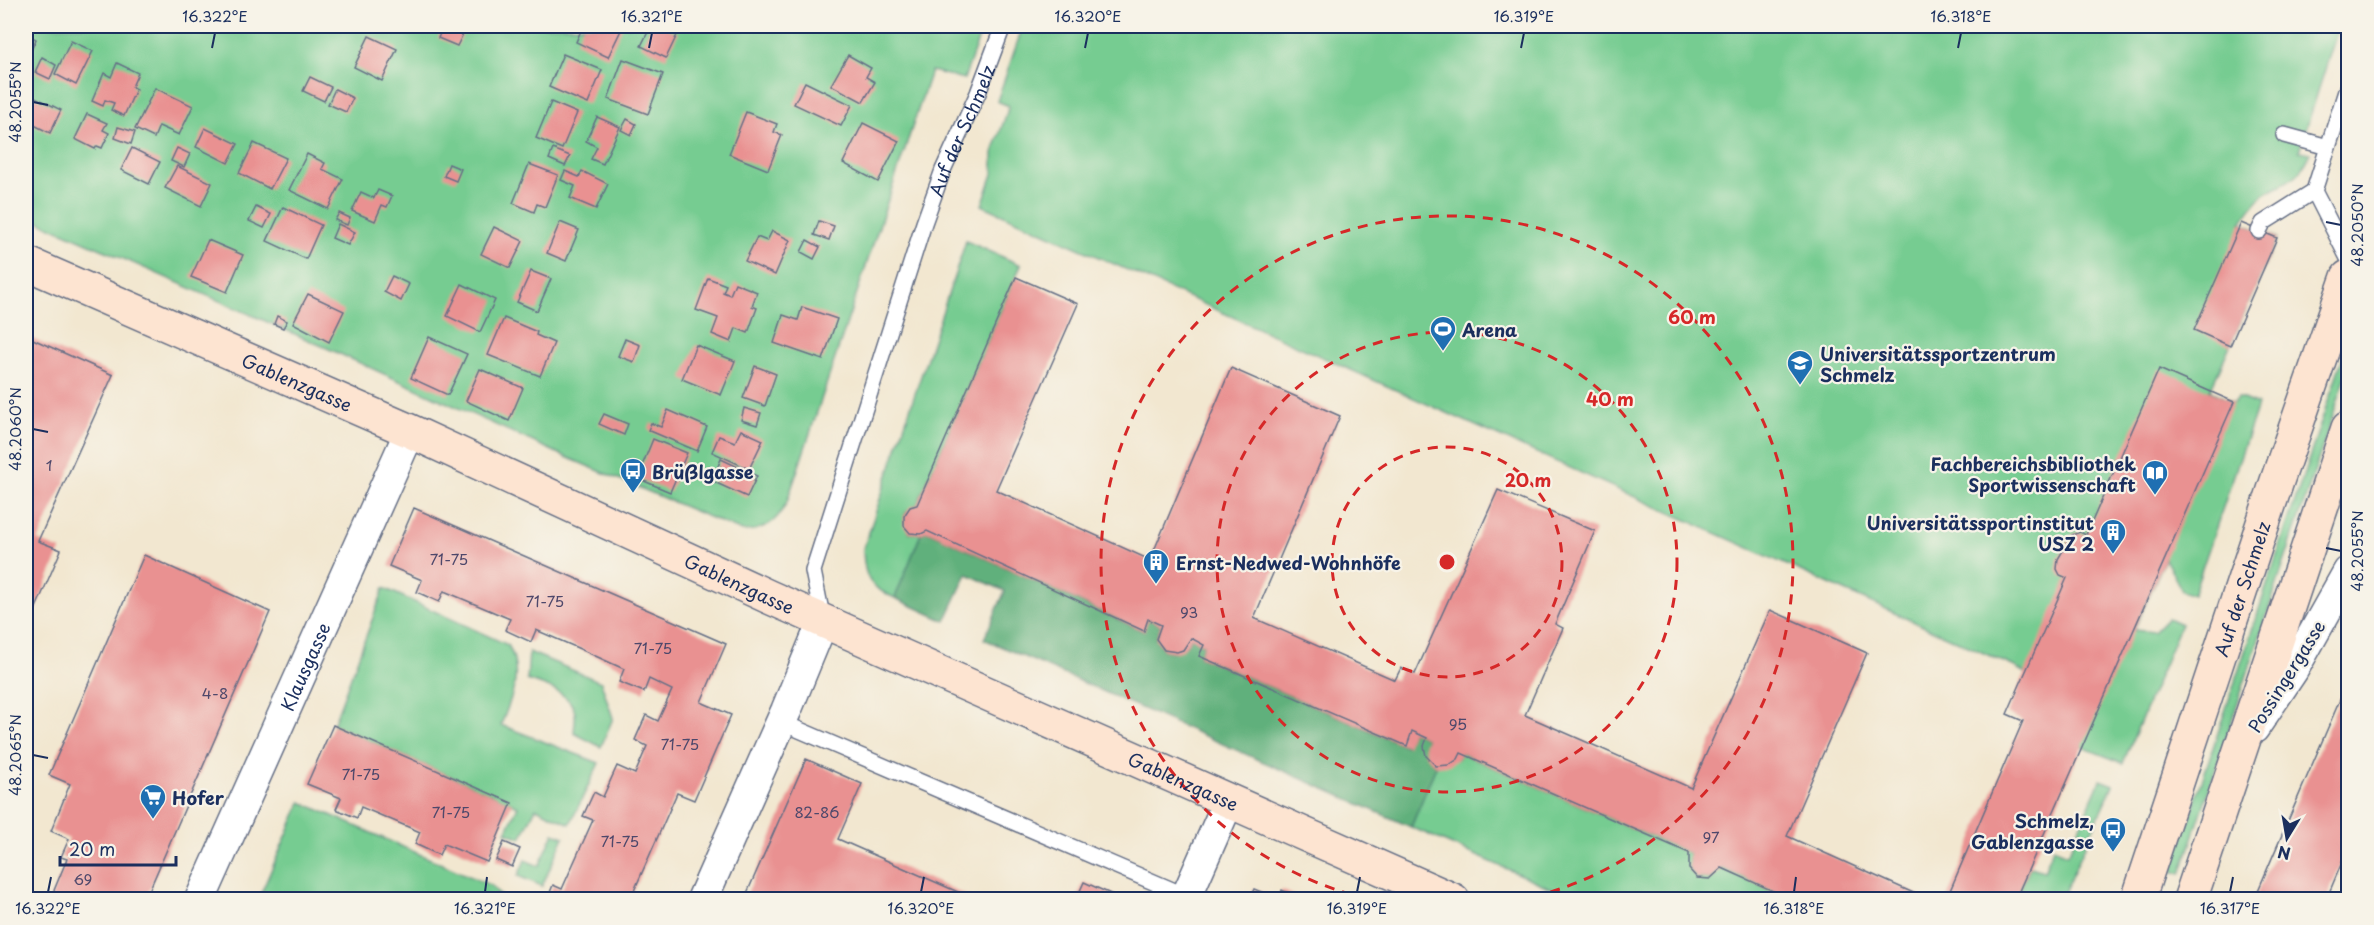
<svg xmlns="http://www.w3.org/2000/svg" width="2374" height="925" font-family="'Playpen Sans',sans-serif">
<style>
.green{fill:#76cc91;stroke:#487e78;stroke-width:1.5}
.forest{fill:#60b07b;stroke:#3e706c;stroke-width:1.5}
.building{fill:#e99191}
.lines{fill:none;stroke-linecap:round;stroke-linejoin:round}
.lane-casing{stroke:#666f86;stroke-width:18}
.street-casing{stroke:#666f86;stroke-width:33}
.secondary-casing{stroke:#666f86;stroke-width:36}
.lane{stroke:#fff;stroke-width:15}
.street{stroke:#fff;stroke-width:30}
.secondary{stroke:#fde4d1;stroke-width:33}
.ticks{fill:none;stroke:#1b2f5e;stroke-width:2}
.ring{fill:none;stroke:#d62828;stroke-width:3;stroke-dasharray:10 8}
.labels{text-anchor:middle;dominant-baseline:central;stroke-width:4.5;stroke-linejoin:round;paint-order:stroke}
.number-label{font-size:15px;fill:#4e486b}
.street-label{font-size:18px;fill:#1b2f5e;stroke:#f7f3e8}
.poi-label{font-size:18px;font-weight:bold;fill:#1b2f5e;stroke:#f7f3e8;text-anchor:start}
.centre{fill:#d62828;stroke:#f7f3e8;stroke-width:3}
.ring-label{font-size:18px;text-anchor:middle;font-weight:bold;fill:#d62828;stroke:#f7f3e8;stroke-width:4.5;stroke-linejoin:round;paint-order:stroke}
.neatline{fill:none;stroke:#1b2f5e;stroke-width:2}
.ticks-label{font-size:15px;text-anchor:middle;fill:#1b2f5e}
</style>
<rect width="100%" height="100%" fill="#f7f3e8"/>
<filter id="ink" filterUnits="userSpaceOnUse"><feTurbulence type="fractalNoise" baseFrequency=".0167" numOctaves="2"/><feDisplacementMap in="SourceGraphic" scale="12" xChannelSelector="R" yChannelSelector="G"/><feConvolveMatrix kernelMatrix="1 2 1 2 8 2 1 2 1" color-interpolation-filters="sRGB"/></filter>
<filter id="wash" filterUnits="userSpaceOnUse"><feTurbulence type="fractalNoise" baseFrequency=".008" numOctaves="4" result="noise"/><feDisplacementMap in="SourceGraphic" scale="24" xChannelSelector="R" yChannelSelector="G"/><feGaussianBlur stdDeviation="1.35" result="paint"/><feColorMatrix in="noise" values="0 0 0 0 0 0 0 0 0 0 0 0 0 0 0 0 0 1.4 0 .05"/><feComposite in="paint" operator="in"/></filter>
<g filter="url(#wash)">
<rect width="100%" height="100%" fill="#f2e7d0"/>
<g class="green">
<path d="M26 26H983L964 79 931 71 787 502C777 522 765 531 742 531L566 457 338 353 26 216Z"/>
<path d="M1023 26H2339L2299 151 2310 153C2301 180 2287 180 2266 193 2256 200 2248 213 2241 223L2277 238 2210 391 2234 402 2238 397 2258 405 2193 595 2182 591 2165 559 2134 630 2154 632 2168 618 2181 624 2123 763 2082 747 2025 673 2015 667 982 205 993 174V153L1009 106 997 101Z"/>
<path d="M966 241 1021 265 917 505C902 510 901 522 910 533L921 534 895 598C869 587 864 579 863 550Z"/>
<polygon points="2348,341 2348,370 2181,874 2172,871"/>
<path d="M384 588 508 645C524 672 511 699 501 725L599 763 570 824 536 808 521 838 506 832 518 806 333 725Z"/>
<path d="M529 652 601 682 613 718 601 747 574 733C574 727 576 719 575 713 571 692 544 686 527 680Z"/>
<polygon points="1461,753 1689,853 1689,869 1697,878 1710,879 1722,868 1793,899 1576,899 1411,827 1436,766 1458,759"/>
<polygon points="2100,780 2113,785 2061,899 2015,899 2030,867 2044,871 2053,848 2068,854"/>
<polygon points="301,802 492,886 503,899 263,900 259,898"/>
<polygon points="554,833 564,837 542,886 518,876 525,860 539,866"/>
</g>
<path class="forest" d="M927 531 1143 631 1148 619 1161 625 1156 639 1164 650C1178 654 1184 650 1191 638L1204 645 1199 656 1406 746 1412 731 1427 738C1423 751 1427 757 1436 766L1411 827 984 639 1005 591 967 574 945 621 895 598 921 534Z"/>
<g id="blocks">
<g class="building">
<polygon points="434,26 467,26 457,46 438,38 442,29"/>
<polygon points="583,26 623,26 608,57 576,42"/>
<polygon points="651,26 662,26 678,33 666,58 641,46"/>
<polygon points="26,34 36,39 26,62"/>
<polygon points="369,36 397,49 382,81 354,67"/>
<polygon points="71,41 93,51 76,85 55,74"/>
<polygon points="563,54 602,70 588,104 549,87"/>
<polygon points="848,55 871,68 866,77 875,82 863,102 831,85"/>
<polygon points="42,57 56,65 50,79 35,72"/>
<polygon points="623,59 663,74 648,114 608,99"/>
<polygon points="117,63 138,73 132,87 136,89 124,116 111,110 114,103 105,100 103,106 92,101 104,73 111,77"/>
<polygon points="310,77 331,87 324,101 303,91"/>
<polygon points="805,82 852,105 841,126 794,104"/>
<polygon points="155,88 193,106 179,135 159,126 154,138 135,129"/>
<polygon points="335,89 353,98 346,112 328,104"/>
<polygon points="27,93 61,110 50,133 26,121"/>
<polygon points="551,102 577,113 562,149 536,138"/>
<polygon points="746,112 777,124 774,132 782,135 768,170 729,154"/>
<polygon points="87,114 107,123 103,130 109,133 102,148 97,146 95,149 75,139"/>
<polygon points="597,117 620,127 603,164 591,159 597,147 586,141"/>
<polygon points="627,119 636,124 631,135 621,130"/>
<polygon points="863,123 899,141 878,182 843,163"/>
<polygon points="118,127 135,132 131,144 115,138"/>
<polygon points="205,128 238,144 228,163 196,147"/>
<polygon points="254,143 286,158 270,189 239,173"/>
<polygon points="132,148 160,162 149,184 121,170"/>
<polygon points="177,148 190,154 184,167 171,161"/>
<polygon points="553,149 570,156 565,166 549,159"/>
<polygon points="307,154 325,163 322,169 343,179 328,209 289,190"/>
<polygon points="449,164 461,169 456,181 444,176"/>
<polygon points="529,164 558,175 545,207 537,204 534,212 513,203"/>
<polygon points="177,166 212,183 201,206 165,188"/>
<polygon points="565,171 579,177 582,171 608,184 596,209 570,198 575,186 561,180"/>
<polygon points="378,190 392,196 387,207 382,205 375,221 352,211 361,192 374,198"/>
<polygon points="256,207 271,214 264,228 249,221"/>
<polygon points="283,207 321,225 306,259 267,241"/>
<polygon points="339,213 350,218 347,225 335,220"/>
<polygon points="819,221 834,226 829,240 814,235"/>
<polygon points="560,222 579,230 566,261 547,253"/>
<polygon points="2241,223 2277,238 2230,346 2194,330"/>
<polygon points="338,224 355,232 348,245 332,238"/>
<polygon points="494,227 523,241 510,268 481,254"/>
<polygon points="772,231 790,240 775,275 745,261 757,237 767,241"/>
<polygon points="208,240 243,255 227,292 191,277"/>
<polygon points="807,240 820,247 814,259 801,252"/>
<polygon points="531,271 551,279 537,311 517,302"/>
<polygon points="392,276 409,284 401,301 384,292"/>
<polygon points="1016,277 1078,304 996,490 1150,560 1231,368 1340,416 1254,618 1395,680 1401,668 1415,674 1498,490 1595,531 1555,624 1563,628 1525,715 1691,788 1770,610 1867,653 1787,836 1929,900 1793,900 1722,868 1710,879 1697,878 1689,869 1689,853 1461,753 1458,759 1449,765 1436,766 1426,756 1424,746 1427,738 1412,731 1407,746 1199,656 1204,645 1191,638 1183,650 1177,652 1164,650 1156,639 1161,625 1148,619 1144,631 927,531 921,534 910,533 904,526 904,516 910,507 917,505"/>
<polygon points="708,278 726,285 723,292 730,295 735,283 757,292 752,306 757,308 748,333 736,328 731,342 712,334 718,318 696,310"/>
<polygon points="462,284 495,300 480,332 447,316"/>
<polygon points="308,294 344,311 329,342 293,323"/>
<polygon points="802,307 837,319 823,360 774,343 783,315 798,320"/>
<polygon points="277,316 287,321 283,328 274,324"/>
<polygon points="504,318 537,332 536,335 554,343 540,376 488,355"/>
<polygon points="26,336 113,375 38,541 61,550 26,631"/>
<polygon points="429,337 467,354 448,395 411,378"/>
<polygon points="625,339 640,345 634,362 618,356"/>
<polygon points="696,345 735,361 721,395 682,379"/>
<polygon points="755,366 776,374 765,406 743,398"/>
<polygon points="480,369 523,388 509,421 466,401"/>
<polygon points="2159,369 2234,402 2015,900 1946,900 2023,721 2007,714 2067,578 2060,575 2057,569 2058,559 2072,535 2080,532 2086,535"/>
<polygon points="744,408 761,413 757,425 741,420"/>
<polygon points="668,410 707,427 697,451 648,430 651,423 661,427"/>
<polygon points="604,414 628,424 624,435 599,424"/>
<polygon points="741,430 763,440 749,469 712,452 719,436 735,442"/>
<polygon points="653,439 687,453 670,492 637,478"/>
<polygon points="721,459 757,476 747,497 712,481"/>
<polygon points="414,508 726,644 701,702 731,715 694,800 677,793 630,900 547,900 553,885 562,889 575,860 593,820 583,816 594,792 603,797 617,766 635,774 647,746 635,740 646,715 658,721 672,690 649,679 644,692 619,682 624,669 580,649 536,630 531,642 505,630 510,619 444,591 439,602 417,592 422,580 389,566"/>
<polygon points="144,555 270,612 145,900 50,900 67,859 61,857 69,839 51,831 70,784 49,775"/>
<polygon points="2348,681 2348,848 2326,900 2254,900"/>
<polygon points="333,725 512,803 487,862 444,844 439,855 415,844 420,832 361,807 357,818 336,809 341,798 307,784"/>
<polygon points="806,759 862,784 838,839 976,900 832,900 816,892 812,900 744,900"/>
<polygon points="504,842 520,849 512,867 496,860"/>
<polygon points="1084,882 1124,900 1076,900"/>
<polygon points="1254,889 1279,899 1282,890 1303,900 1249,900"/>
</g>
</g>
</g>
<g filter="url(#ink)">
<use href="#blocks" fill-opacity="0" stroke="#666f86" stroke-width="1.5"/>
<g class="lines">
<g class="lane-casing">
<g id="lane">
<polyline points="2348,85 2314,191 2348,258"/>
<polyline points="2284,135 2328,147"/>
<polyline points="2259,231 2263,223 2314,191"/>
<path id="s1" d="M823 621 813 571 924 223 943 170 978 93 1003 26"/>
<polyline points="781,722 1186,896"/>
<polyline points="2348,900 2348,898"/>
</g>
</g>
<g class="street-casing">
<g id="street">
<polyline points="2254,728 2293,670 2348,572"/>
<path id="s2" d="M200 900 410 431"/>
<polyline points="702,900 786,711 823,621"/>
<polyline points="1185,900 1229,800"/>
</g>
</g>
<g class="secondary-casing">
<g id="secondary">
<path id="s3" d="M26 263 410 431 769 597 1453 900"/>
<path id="s4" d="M2138 900 2278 478 2348 277"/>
<polyline points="2190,900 2348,428"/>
</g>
</g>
<use href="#lane" class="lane"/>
<use href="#street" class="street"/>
<use href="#secondary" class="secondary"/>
</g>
</g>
<path class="ticks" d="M212 48 215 33M649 48 652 33M1085 48 1088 33M1521 48 1524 33M1958 48 1961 33M33 102 48 105M2326 222 2341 225M33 429 48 432M2326 548 2341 551M33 755 48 758M48 892 51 877M485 892 487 877M921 892 924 877M1357 892 1360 877M1794 892 1796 877M2230 892 2233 877"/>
<g class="ring">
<circle cx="1447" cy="562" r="115"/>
<circle cx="1447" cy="562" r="230"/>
<path d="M1369 899A346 346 0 1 1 1525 899"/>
</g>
<defs>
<g id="stadium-pin" transform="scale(1.35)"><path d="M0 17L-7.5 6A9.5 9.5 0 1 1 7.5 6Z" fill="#1f6fb2" stroke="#f7f3e8"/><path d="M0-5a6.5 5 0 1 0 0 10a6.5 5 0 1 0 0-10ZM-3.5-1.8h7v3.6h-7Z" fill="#fff"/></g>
<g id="university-pin" transform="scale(1.35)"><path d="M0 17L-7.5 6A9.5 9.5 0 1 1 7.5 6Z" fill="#1f6fb2" stroke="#f7f3e8"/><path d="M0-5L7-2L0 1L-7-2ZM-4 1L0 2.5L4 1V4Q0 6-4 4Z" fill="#fff"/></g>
<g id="bus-pin" transform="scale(1.35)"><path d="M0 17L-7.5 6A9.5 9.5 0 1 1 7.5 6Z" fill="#1f6fb2" stroke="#f7f3e8"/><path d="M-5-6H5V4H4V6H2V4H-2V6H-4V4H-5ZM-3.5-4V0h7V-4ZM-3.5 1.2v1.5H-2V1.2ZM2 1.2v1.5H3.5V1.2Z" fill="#fff"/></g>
<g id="library-pin" transform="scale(1.35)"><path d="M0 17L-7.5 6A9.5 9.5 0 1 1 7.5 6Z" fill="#1f6fb2" stroke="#f7f3e8"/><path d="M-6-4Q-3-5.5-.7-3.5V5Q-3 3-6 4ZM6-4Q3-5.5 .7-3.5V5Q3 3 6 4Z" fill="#fff"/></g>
<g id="building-pin" transform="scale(1.35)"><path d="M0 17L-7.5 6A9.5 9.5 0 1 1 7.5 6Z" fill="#1f6fb2" stroke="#f7f3e8"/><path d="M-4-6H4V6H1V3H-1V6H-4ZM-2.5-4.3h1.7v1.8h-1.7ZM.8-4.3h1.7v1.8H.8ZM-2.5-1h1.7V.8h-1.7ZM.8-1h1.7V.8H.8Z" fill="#fff"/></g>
<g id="supermarket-pin" transform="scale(1.35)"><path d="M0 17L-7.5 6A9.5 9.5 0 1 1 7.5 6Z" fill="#1f6fb2" stroke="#f7f3e8"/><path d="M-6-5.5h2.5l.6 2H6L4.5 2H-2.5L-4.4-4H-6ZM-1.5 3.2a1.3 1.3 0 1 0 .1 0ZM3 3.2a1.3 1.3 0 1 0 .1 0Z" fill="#fff"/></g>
</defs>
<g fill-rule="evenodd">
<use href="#stadium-pin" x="1443" y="329"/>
<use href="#university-pin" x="1800" y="363"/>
<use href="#bus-pin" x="633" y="471"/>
<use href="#library-pin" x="2155" y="473"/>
<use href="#building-pin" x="2113" y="532"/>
<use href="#building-pin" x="1156" y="562"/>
<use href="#supermarket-pin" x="153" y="797"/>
<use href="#bus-pin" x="2113" y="830"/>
</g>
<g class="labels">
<g class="number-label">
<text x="49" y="464">1</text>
<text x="449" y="558">71-75</text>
<text x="545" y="600">71-75</text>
<text x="1189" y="611">93</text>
<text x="653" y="647">71-75</text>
<text x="215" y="692">4-8</text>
<text x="1458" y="723">95</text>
<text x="680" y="743">71-75</text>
<text x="361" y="773">71-75</text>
<text x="451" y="811">71-75</text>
<text x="817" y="811">82-86</text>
<text x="1711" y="836">97</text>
<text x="620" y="840">71-75</text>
<text x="83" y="878">69</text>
</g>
<g class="street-label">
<text stroke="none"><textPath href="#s1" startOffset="516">Auf der Schmelz</textPath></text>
<text stroke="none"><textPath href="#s3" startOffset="296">Gablenzgasse</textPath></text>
<text stroke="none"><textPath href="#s3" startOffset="782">Gablenzgasse</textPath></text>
<text stroke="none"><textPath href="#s4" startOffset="328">Auf der Schmelz</textPath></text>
<text stroke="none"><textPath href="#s2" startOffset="256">Klausgasse</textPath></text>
<text transform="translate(2286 676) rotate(-58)">Possingergasse</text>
<text stroke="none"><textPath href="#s3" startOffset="1268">Gablenzgasse</textPath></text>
</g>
<g class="poi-label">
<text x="1462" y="329">Arena</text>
<text x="1820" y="353">Universitätssportzentrum<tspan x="1820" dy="21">Schmelz</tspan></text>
<text x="2136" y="463" text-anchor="end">Fachbereichsbibliothek<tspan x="2136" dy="21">Sportwissenschaft</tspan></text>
<text x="652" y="471">Brüßlgasse</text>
<text x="2094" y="522" text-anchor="end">Universitätssportinstitut<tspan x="2094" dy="21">USZ 2</tspan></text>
<text x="1176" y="562">Ernst-Nedwed-Wohnhöfe</text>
<text x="172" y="797">Hofer</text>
<text x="2094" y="820" text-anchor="end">Schmelz,<tspan x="2094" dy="21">Gablenzgasse</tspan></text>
</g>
</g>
<circle cx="1447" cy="562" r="9" class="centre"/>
<g class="ring-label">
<text x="1692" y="324">60 m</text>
<text x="1610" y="406">40 m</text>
<text x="1528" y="487">20 m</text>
</g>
<rect width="2374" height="925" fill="none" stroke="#f7f3e8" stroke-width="66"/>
<g transform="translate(2287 838) rotate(191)" stroke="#f7f3e8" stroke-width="4.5" paint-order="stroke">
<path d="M0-4.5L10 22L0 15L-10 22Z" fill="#1b2f5e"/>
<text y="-9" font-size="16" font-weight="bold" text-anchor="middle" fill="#1b2f5e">N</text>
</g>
<path d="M60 856v9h116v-9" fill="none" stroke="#1b2f5e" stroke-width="3"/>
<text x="69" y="856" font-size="18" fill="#1b2f5e" stroke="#f7f3e8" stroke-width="4.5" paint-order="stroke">20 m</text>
<rect x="33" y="33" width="2308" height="859" class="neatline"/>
<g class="ticks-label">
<text x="215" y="22">16.322°E</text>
<text x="652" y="22">16.321°E</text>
<text x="1088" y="22">16.320°E</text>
<text x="1524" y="22">16.319°E</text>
<text x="1961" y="22">16.318°E</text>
<text transform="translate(16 102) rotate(-90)" y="5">48.2055°N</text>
<text transform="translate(2358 225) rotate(-90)" y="5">48.2050°N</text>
<text transform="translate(16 429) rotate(-90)" y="5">48.2060°N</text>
<text transform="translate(2358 551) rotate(-90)" y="5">48.2055°N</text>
<text transform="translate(16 755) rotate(-90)" y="5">48.2065°N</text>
<text x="48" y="914">16.322°E</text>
<text x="485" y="914">16.321°E</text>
<text x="921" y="914">16.320°E</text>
<text x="1357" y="914">16.319°E</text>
<text x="1794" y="914">16.318°E</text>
<text x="2230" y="914">16.317°E</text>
</g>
</svg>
